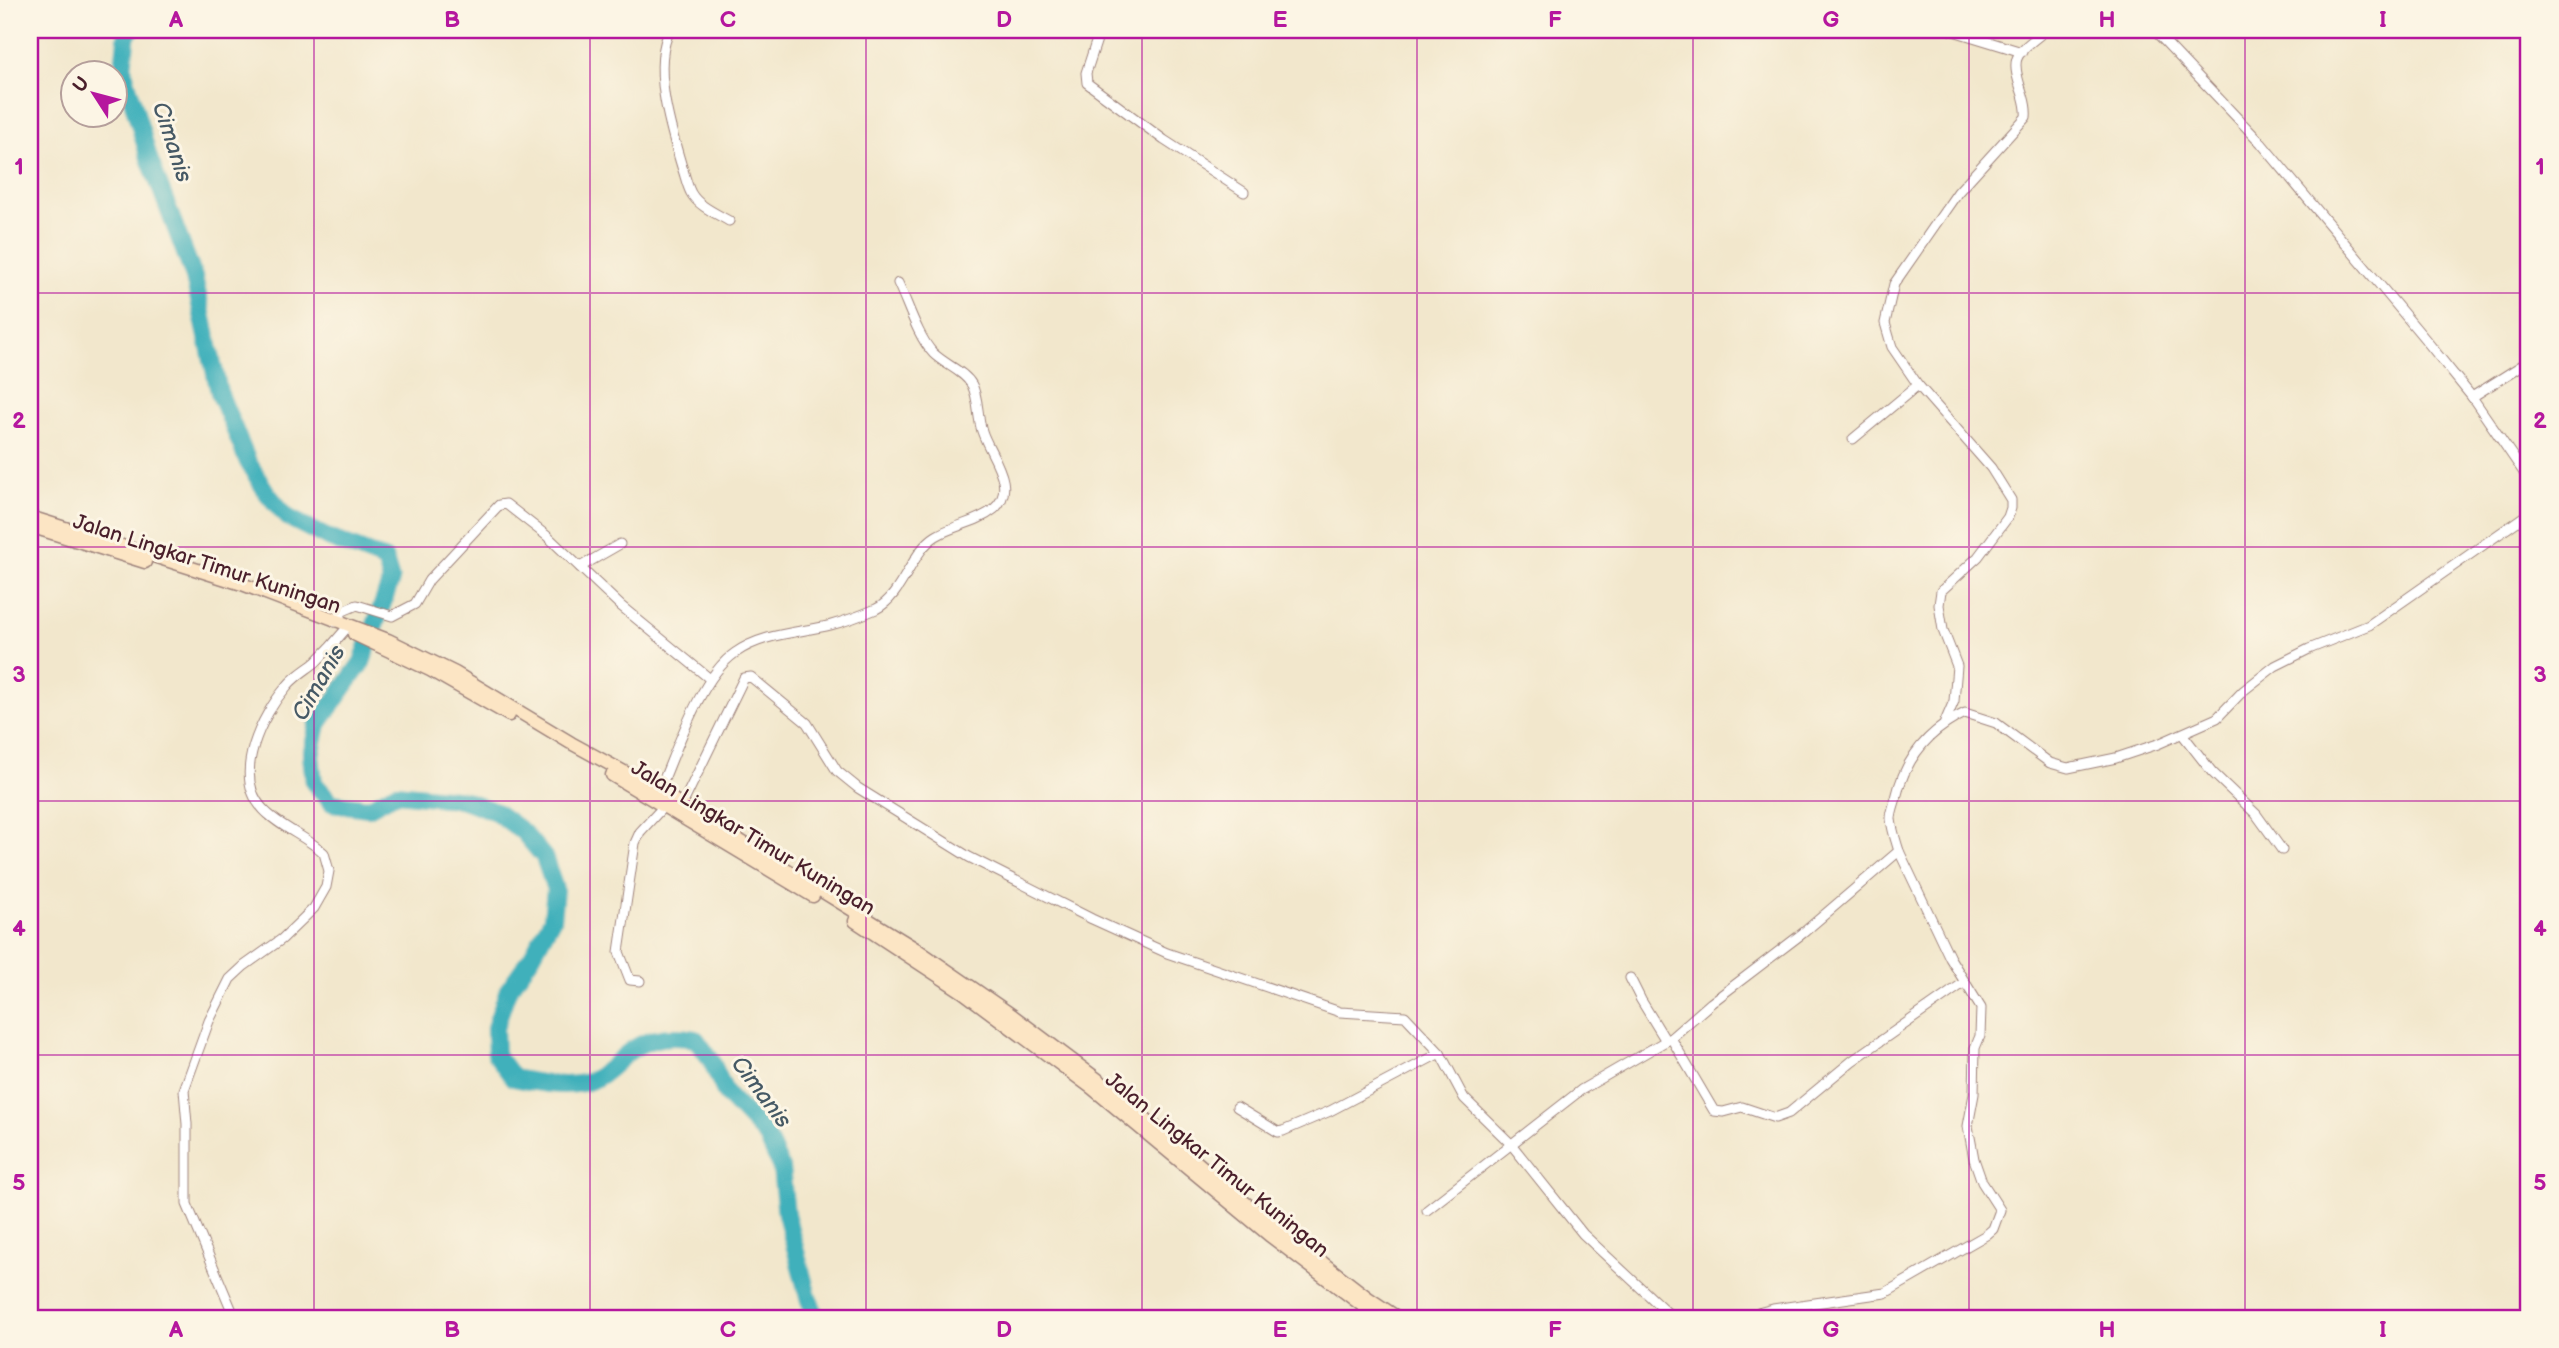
<svg xmlns="http://www.w3.org/2000/svg" width="2559" height="1348" font-family="'Balsamiq Sans',sans-serif">
<style>
.lines{fill:none;stroke-linecap:round;stroke-linejoin:round}
.river{stroke:#41b0bb;stroke-width:18}
.minor-casing{stroke:#9e837c;stroke-width:11}
.secondary-casing{stroke:#9e837c;stroke-width:15}
.minor{stroke:#fff;stroke-width:9}
.secondary{stroke:#fce5c4;stroke-width:12}
.grid{fill:none;stroke:#b5179e;stroke-width:2;stroke-opacity:0.55}
.labels{text-anchor:middle;dominant-baseline:central;stroke-width:6;stroke-linejoin:round;paint-order:stroke}
.street-label{font-size:21px;fill:#4a1f2b;stroke:#fcf5e5}
.water-label{font-size:23px;font-style:italic;fill:#465965;stroke:#fcf5e5}
.neatline{fill:none;stroke:#b5179e;stroke-width:2.5}
.grid-label{font-size:23px;text-anchor:middle;font-weight:bold;fill:#b5179e}
</style>
<rect width="100%" height="100%" fill="#fcf5e5"/>
<filter id="ink" filterUnits="userSpaceOnUse"><feTurbulence type="fractalNoise" baseFrequency=".0143" numOctaves="2"/><feDisplacementMap in="SourceGraphic" scale="14" xChannelSelector="R" yChannelSelector="G"/><feConvolveMatrix kernelMatrix="1 2 1 2 8 2 1 2 1" color-interpolation-filters="sRGB"/></filter>
<filter id="wash" filterUnits="userSpaceOnUse"><feTurbulence type="fractalNoise" baseFrequency=".00686" numOctaves="4" result="noise"/><feDisplacementMap in="SourceGraphic" scale="28" xChannelSelector="R" yChannelSelector="G"/><feGaussianBlur stdDeviation="1.57" result="paint"/><feColorMatrix in="noise" values="0 0 0 0 0 0 0 0 0 0 0 0 0 0 0 0 0 1.4 0 .05"/><feComposite in="paint" operator="in"/></filter>
<g filter="url(#wash)">
<rect width="100%" height="100%" fill="#f2e7cc"/>
<g class="lines">
<path class="river" d="M131 30 127 31 123 68 149 158 194 277 219 392 248 462 267 493 287 517 326 537 385 560 391 580 362 662 318 724 311 755 314 783 332 803 368 808 396 793 464 800 496 812 523 832 544 857 555 889 552 919 532 956 508 990 495 1028 496 1055 513 1078C536 1082 560 1088 583 1083 604 1079 616 1060 633 1049 653 1036 673 1035 696 1039L711 1060 726 1094 767 1137 781 1168 786 1214 809 1300 817 1318"/>
</g>
</g>
<g filter="url(#ink)">
<g class="lines">
<g class="minor-casing">
<g id="minor">
<path d="M670 30C651 66 671 130 682 167 685 175 687 186 691 193 698 206 717 214 729 221"/>
<polyline points="1100,30 1086,73 1087,83 1164,140 1244,192"/>
<polyline points="1950,30 2022,52"/>
<polyline points="2154,30 2261,143 2425,339 2472,397 2529,480"/>
<polyline points="2472,397 2529,361"/>
<polyline points="1853,439 1918,385"/>
<polyline points="580,567 620,544"/>
<polyline points="335,622 343,611 357,605 392,616 415,604 429,580 499,505 506,504 547,536 621,606 710,679"/>
<path d="M1945 722 1954 701 1957 666 1943 630 1939 605 1941 591 1978 557 2008 517 2011 508V500L1991 468 1918 385 1892 347 1885 323 1894 284 1958 192 2026 117C2027 108 2025 102 2023 95 2009 55 2015 55 2046 30"/>
<polyline points="2183,735 2212,772 2256,814 2282,850"/>
<path d="M659 791C676 752 700 677 735 653 763 633 799 633 831 625 846 621 862 615 876 609 903 596 911 551 936 536 954 525 977 523 994 509 1019 487 989 454 982 431 977 416 979 399 972 385 964 371 945 365 933 353 918 337 908 304 898 283"/>
<polyline points="682,805 744,678 751,677 807,723 837,771 858,788 969,857 1092,919 1167,953 1340,1012 1405,1016 1440,1053"/>
<polyline points="1630,978 1641,1000 1666,1041"/>
<polyline points="640,981 630,980 619,952 635,843 640,832 664,806"/>
<polyline points="1671,1038 1714,1111 1723,1112 1742,1107 1775,1118 1789,1113 1852,1061 1965,982"/>
<polyline points="1237,1107 1278,1132 1283,1131 1330,1111 1440,1053 1464,1098 1511,1144 1583,1234 1673,1318"/>
<polyline points="1427,1210 1581,1090 1671,1038 1711,1003 1803,933 1899,851"/>
<path d="M235 1318 187 1204V1124L184 1090 209 1021 230 979 244 966 282 939 314 908 326 887 329 871 324 853C306 836 279 827 263 809 231 775 262 715 287 686 295 676 306 670 316 662 326 652 336 641 345 630"/>
<path d="M1739 1318 1773 1309 1885 1293 1986 1235 1993 1229 2000 1210 1982 1182 1974 1159 1968 1126 1974 1094 1975 1048 1980 1036 1981 1008 1950 958 1899 851C1896 841 1892 830 1891 819 1891 812 1894 805 1896 798 1905 759 1929 730 1965 713L1996 723 2050 763 2068 768 2116 758 2158 744 2217 718 2243 691 2275 666 2309 649 2369 625 2529 513"/>
</g>
</g>
<g class="secondary-casing">
<g id="secondary">
<polyline points="30,517 242,584 388,640 455,673 571,743 659,791 916,949 1013,1016 1113,1091 1239,1198 1368,1298 1398,1318"/>
<polyline points="30,526 145,562"/>
<polyline points="354,634 430,670 509,715"/>
<polyline points="612,775 813,896"/>
<polyline points="855,921 963,992 1092,1088 1269,1235 1379,1318"/>
</g>
</g>
<use href="#minor" class="minor"/>
<use href="#secondary" class="secondary"/>
</g>
</g>
<path class="grid" d="M314 30V1318M590 30V1318M866 30V1318M1142 30V1318M1417 30V1318M1693 30V1318M1969 30V1318M2245 30V1318M30 293H2529M30 547H2529M30 801H2529M30 1055H2529"/>
<g class="labels">
<g class="street-label">
<text transform="translate(207 564) rotate(18)">Jalan Lingkar Timur Kuningan</text>
<text transform="translate(753 838) rotate(31)">Jalan Lingkar Timur Kuningan</text>
<text transform="translate(1217 1165) rotate(39)">Jalan Lingkar Timur Kuningan</text>
</g>
<g class="water-label">
<text transform="translate(172 142) rotate(72)">Cimanis</text>
<text transform="translate(319 683) rotate(-60)">Cimanis</text>
<text transform="translate(761 1092) rotate(53)">Cimanis</text>
</g>
</g>
<rect width="2559" height="1348" fill="none" stroke="#fcf5e5" stroke-width="77"/>
<g transform="translate(94 94) rotate(306)"><circle r="33" fill="#fcf5e5" stroke="#b59f9b" stroke-width="2"/>
<path d="M0-5L12 26L0 18L-12 26Z" fill="#b5179e"/>
<text y="-10" font-size="19" font-weight="bold" text-anchor="middle" fill="#4a1f2b">U</text>
</g>
<rect x="38" y="38" width="2482" height="1272" class="neatline"/>
<g class="grid-label">
<text x="176" y="27">A</text>
<text x="452" y="27">B</text>
<text x="728" y="27">C</text>
<text x="1004" y="27">D</text>
<text x="1280" y="27">E</text>
<text x="1555" y="27">F</text>
<text x="1831" y="27">G</text>
<text x="2107" y="27">H</text>
<text x="2383" y="27">I</text>
<text x="19" y="174">1</text>
<text x="2540" y="174">1</text>
<text x="19" y="428">2</text>
<text x="2540" y="428">2</text>
<text x="19" y="682">3</text>
<text x="2540" y="682">3</text>
<text x="19" y="936">4</text>
<text x="2540" y="936">4</text>
<text x="19" y="1190">5</text>
<text x="2540" y="1190">5</text>
<text x="176" y="1337">A</text>
<text x="452" y="1337">B</text>
<text x="728" y="1337">C</text>
<text x="1004" y="1337">D</text>
<text x="1280" y="1337">E</text>
<text x="1555" y="1337">F</text>
<text x="1831" y="1337">G</text>
<text x="2107" y="1337">H</text>
<text x="2383" y="1337">I</text>
</g>
</svg>
